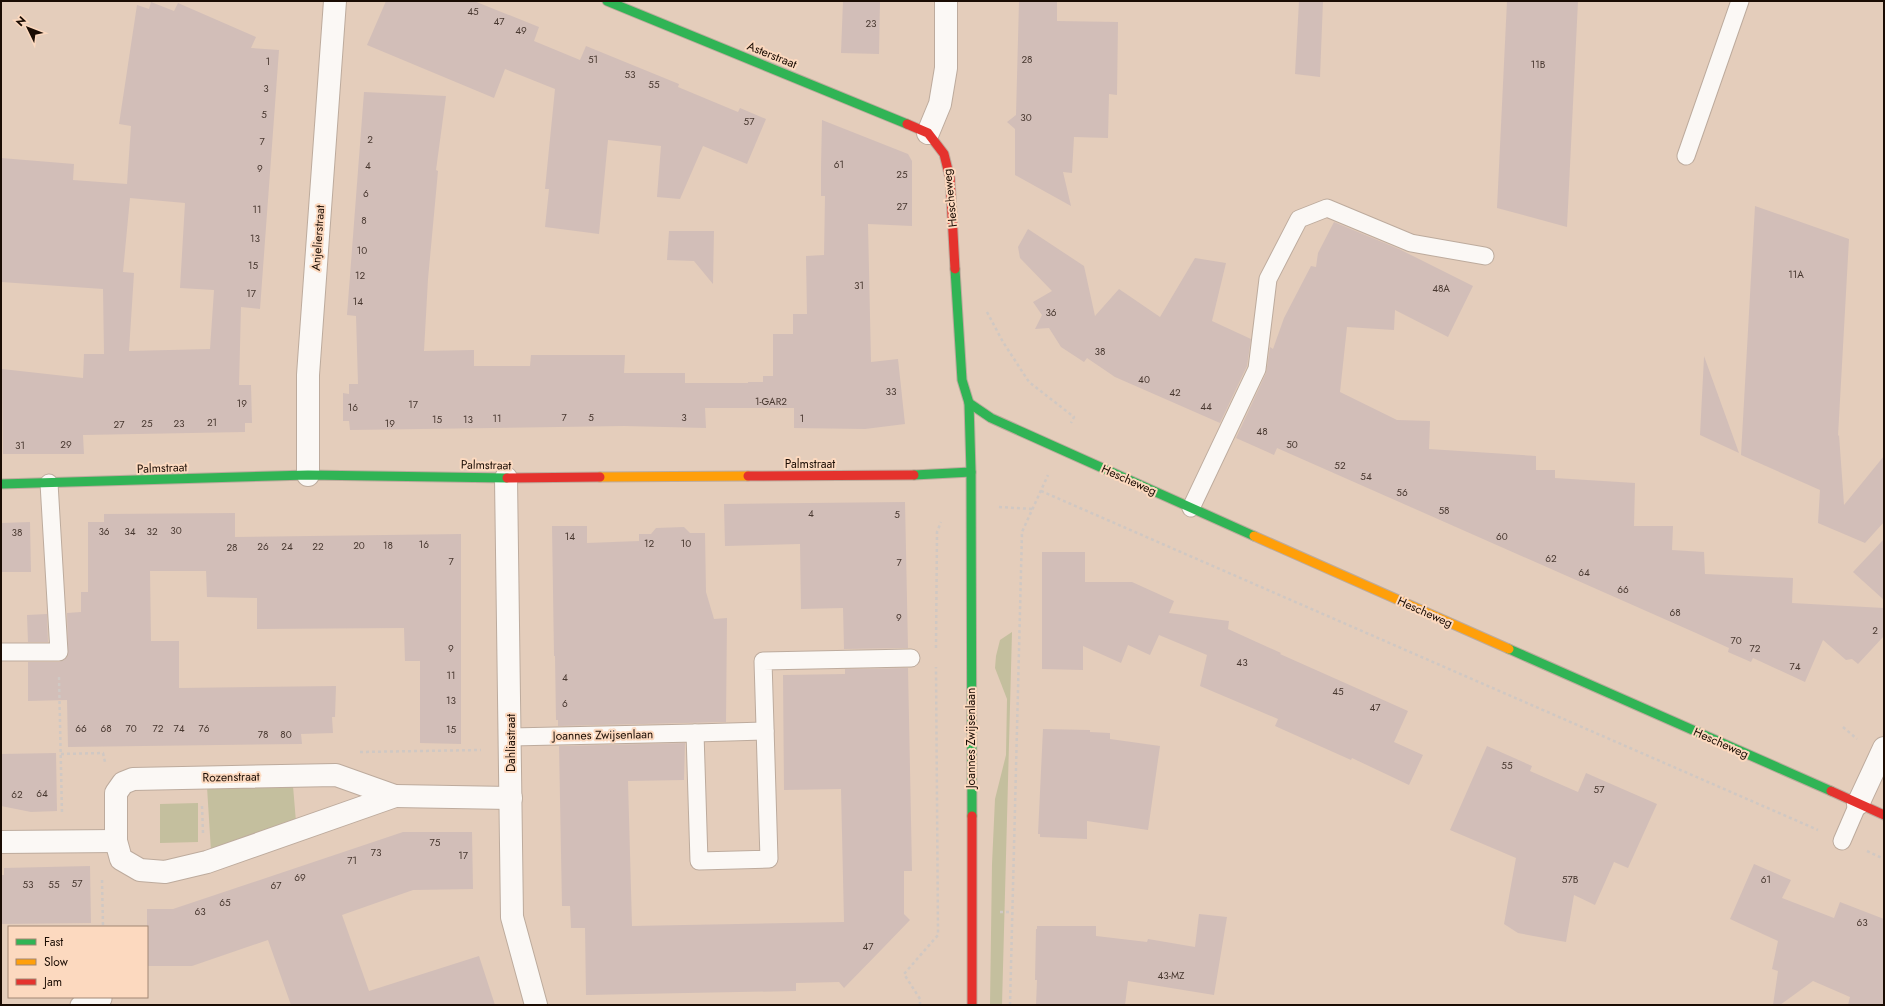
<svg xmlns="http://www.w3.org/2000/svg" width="1885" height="1006" font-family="Jost,sans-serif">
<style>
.green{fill:#c4bf9e}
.building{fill:#d2beb8;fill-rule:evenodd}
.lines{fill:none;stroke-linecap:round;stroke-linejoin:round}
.lane-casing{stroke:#bdab9d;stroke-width:19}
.street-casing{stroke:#bdab9d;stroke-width:24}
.fast-casing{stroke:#bdab9d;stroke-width:11}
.slow-casing{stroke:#bdab9d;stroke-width:11}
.jam-casing{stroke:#bdab9d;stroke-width:11}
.path{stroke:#d0c8c3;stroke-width:2.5;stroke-dasharray:3 3;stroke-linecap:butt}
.lane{stroke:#fbf8f5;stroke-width:17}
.street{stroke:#fbf8f5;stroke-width:22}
.fast{stroke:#30b455;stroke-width:9}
.slow{stroke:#ff9f0a;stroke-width:9}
.jam{stroke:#e5322d;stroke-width:9}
.labels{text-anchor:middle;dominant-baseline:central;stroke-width:4;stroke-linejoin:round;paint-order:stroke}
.number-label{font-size:10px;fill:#483830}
.street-label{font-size:12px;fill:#1a0c03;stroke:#fcd9bf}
</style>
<rect width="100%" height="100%" fill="#e4cdbb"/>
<g class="green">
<polygon points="1012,632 1002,1005 990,1005 992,864 995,799 1006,755 1007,699 995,668 996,656 1000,640"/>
<polygon points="293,786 296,822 211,851 207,787"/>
<polygon points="198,803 198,842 160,843 160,804"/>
</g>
<g class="building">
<polygon points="386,1 474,1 539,27 534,41 580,60 586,46 679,84 678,87 738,112 740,108 766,119 747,164 703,146 680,199 657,197 661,146 608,140 599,234 545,227 549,189 545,189 555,89 505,69 494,98 367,45"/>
<polygon points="843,1 880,1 879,54 841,53"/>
<polygon points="1019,1 1057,1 1057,21 1118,22 1117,95 1109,94 1108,138 1074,137 1072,173 1063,172 1071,206 1015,175 1015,129 1007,122 1016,115"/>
<polygon points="1299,1 1323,1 1320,77 1295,74"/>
<polygon points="1507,1 1578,1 1567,227 1497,208"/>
<path d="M151 2 174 11 178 3 256 37 251 48 279 50 260 309 241 307 239 385H251L252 423H245V432L83 435 84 454H3L2 369 83 378 84 354H104L103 289 1 282V158L74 164 73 180 127 184 131 126 119 124 137 5 149 9ZM130 198 185 203 180 288 214 290 210 349 129 351 134 273 123 272Z"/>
<polygon points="364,92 446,96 436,170 438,171 428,279 424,351 474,350 474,366 530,366 531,355 625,355 624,373 685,373 685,383 748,383 748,382 763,382 763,376 773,376 773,334 793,334 793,314 807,314 806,256 824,255 825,196 821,196 821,167 822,120 908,154 912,161 912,226 868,224 871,362 898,359 905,424 865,429 794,428 794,408 705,408 706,428 624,426 350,430 349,421 343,421 343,393 349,394 349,384 358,384 356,316 347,315"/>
<polygon points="1755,206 1849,239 1838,436 1839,435 1844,505 1884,456 1884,522 1865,543 1818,523 1820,490 1741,455"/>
<polygon points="1334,222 1399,249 1473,286 1448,337 1395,310 1394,330 1347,327 1340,392 1397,420 1430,421 1429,449 1536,456 1536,470 1555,470 1555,478 1635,483 1634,526 1673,526 1672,550 1704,552 1705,574 1793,578 1792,603 1884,608 1884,636 1858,664 1852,659 1846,660 1823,640 1805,682 1753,658 1751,662 1728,652 1729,648 1696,633 1277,448 1274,455 1236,438 1266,373 1270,347 1273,349 1284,318 1311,266 1316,267 1318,253"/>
<polygon points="1028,229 1084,266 1095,316 1119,289 1160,317 1195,258 1226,263 1212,321 1251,339 1247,366 1220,423 1115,377 1087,358 1084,362 1061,347 1049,328 1035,329 1042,315 1033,302 1052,291 1020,258 1018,247"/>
<polygon points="669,231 714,231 713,284 694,261 667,260"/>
<polygon points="1704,357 1704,356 1739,453 1700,435"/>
<polygon points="905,502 908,648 844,649 843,608 801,609 800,544 725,546 724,504"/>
<polygon points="235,513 235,537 461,534 461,744 420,743 420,661 405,661 404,628 257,629 257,598 207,597 206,571 150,571 151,641 179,641 179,688 336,686 335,717 332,717 333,733 301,734 302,744 68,747 67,700 28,701 28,662 59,662 64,660 68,656 67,613 81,612 81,592 88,592 88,522 104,522 104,514"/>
<polygon points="30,522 31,572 1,572 1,523"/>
<polygon points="552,526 587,526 587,543 639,541 639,534 651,534 656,528 684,527 690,533 705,533 706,592 714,619 727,618 726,722 558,726 558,720 556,720 555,656 554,656"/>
<polygon points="1884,539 1884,600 1853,572"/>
<polygon points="1042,552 1085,552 1085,582 1132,582 1174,601 1169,613 1229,621 1228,629 1281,653 1280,654 1408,711 1394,742 1423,755 1409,785 1352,758 1351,760 1275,726 1278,719 1200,686 1207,655 1159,635 1150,655 1128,645 1121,663 1083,646 1083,670 1042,669"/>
<polygon points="47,614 48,642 28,642 27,615"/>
<polygon points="908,668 912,871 904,871 904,914 910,920 883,948 844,988 839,982 796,983 796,991 586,995 585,928 571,928 570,906 562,906 559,746 685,743 684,780 628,781 632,926 844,922 841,789 784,790 783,675 845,674 845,669"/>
<polygon points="1043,729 1090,730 1090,732 1110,733 1110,739 1160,746 1148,830 1087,821 1087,839 1040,837 1040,834 1038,834"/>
<polygon points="1487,746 1532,766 1530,771 1578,792 1586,773 1657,804 1628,868 1614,862 1595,905 1574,895 1566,942 1518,933 1504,924 1516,858 1450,830"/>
<polygon points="56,753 57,811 31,812 1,806 1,754"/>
<polygon points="403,832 472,832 473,889 413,890 342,915 369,991 479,956 495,1005 291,1005 268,940 192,966 147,966 147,909 173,909"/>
<polygon points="1754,864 1791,880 1782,898 1834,918 1840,902 1884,919 1884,1005 1848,1005 1850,997 1813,981 1780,1005 1773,1005 1778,971 1772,969 1778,941 1730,919"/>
<polygon points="90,866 91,923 1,924 1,875 4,875 4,868"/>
<polygon points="1199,914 1227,917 1214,995 1128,981 1125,1005 1036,1005 1037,980 1035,980 1036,929 1037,929 1037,926 1096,926 1096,936 1147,942 1148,939 1195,947"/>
</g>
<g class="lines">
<g class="lane-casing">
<g id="lane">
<polyline points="1686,156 1740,1"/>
<polyline points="1191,508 1257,369 1268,279 1299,219 1327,208 1411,243 1485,256"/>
<polyline points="1,652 59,652 49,483"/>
<polyline points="695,733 765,731"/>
<polyline points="511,737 695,733 699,861 769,859 763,661 911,658"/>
<polyline points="1842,841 1858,804"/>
<polyline points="79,1005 103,999"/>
</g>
</g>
<g class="street-casing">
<g id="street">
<polyline points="928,133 940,104 946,68 946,1"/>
<polyline points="308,475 308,375 335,1"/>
<polyline points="506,478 512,917 536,1005"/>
<polygon points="336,775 395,796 207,862 165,872 140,870 121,859 116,841 116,793 123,783 133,779"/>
<polyline points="395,796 511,798"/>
<polyline points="1858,804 1884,748"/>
<polyline points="1,842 116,841"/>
</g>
</g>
<g class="fast-casing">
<g id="fast">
<polyline points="607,1 907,124"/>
<polyline points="955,269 962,380 969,403 971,472 972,816"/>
<polyline points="969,403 991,418 1254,536"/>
<polyline points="914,475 971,472"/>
<polyline points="1,484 308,475 507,478"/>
<polyline points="1509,649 1831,791"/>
</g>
</g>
<g class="slow-casing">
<g id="slow">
<polyline points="600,477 748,476"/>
<polyline points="1254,536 1509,649"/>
</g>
</g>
<g class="jam-casing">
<g id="jam">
<polyline points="907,124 928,133 944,154 950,178 955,269"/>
<polyline points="748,476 914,475"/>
<polyline points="507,478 600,477"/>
<polyline points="1831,791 1884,815"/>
<polyline points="972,816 972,1005"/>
</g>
</g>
<g class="path">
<polyline points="987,312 1003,342 1029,382 1074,417 1071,423"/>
<polyline points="1041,491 1818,830"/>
<polyline points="999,507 1033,509"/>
<polyline points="936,648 937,532 941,522"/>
<polyline points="59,677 62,814"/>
<polyline points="1843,727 1857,739"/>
<polyline points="360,752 481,750"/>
<polyline points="61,754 103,753 105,762"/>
<polyline points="202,806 203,833"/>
<polyline points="1867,851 1884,859"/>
<polyline points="102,880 103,927"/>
<polyline points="1000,912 1012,912"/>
<polyline points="920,1005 920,999 904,974 938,935 936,667"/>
<polyline points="1010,1005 1022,532 1048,475"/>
</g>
<use href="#lane" class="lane"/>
<use href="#street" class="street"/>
<use href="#fast" class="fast"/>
<use href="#slow" class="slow"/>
<use href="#jam" class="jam"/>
</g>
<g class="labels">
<g class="number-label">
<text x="473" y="11">45</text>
<text x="499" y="21">47</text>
<text x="871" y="23">23</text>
<text x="521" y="30">49</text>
<text x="593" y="59">51</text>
<text x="1027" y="59">28</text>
<text x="268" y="61">1</text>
<text x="1538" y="64">11B</text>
<text x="630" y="74">53</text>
<text x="654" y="84">55</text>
<text x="266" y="88">3</text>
<text x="264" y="114">5</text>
<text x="1026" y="117">30</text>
<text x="749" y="121">57</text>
<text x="370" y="139">2</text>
<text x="262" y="141">7</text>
<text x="839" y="164">61</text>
<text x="368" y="165">4</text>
<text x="260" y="168">9</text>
<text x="902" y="174">25</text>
<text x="366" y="193">6</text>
<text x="902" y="206">27</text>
<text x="257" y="209">11</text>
<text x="364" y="220">8</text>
<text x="255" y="238">13</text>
<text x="362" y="250">10</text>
<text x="253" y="265">15</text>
<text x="1796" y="274">11A</text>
<text x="360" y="275">12</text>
<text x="859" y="285">31</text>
<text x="1441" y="288">48A</text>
<text x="251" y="293">17</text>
<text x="358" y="301">14</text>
<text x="1051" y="312">36</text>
<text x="1100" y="351">38</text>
<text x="1144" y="379">40</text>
<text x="891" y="391">33</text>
<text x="1175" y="392">42</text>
<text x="771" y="401">1-GAR2</text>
<text x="242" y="403">19</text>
<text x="413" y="404">17</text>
<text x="1206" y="406">44</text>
<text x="353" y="407">16</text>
<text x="564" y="417">7</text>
<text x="591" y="417">5</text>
<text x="684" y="417">3</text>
<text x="497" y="418">11</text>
<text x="802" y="418">1</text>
<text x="437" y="419">15</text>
<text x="468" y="419">13</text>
<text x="212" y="422">21</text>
<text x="147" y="423">25</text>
<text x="179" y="423">23</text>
<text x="390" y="423">19</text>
<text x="119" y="424">27</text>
<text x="1262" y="431">48</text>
<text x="66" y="444">29</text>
<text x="1292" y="444">50</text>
<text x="20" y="445">31</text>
<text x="1340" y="465">52</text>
<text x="1366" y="476">54</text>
<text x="1402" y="492">56</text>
<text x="1444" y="510">58</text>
<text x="811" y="513">4</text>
<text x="897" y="514">5</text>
<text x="176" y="530">30</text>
<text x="104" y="531">36</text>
<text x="130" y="531">34</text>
<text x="152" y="531">32</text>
<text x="17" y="532">38</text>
<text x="570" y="536">14</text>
<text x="1502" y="536">60</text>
<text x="649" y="543">12</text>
<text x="686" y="543">10</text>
<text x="424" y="544">16</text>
<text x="359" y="545">20</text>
<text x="388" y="545">18</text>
<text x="263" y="546">26</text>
<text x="287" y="546">24</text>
<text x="318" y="546">22</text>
<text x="232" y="547">28</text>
<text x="1551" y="558">62</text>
<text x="451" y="561">7</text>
<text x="899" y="562">7</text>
<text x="1584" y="572">64</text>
<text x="1623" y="589">66</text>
<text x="1675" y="612">68</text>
<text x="899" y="617">9</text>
<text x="1875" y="630">2</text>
<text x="1736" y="640">70</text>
<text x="451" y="648">9</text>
<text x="1755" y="648">72</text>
<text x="1242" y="662">43</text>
<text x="1795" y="666">74</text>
<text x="451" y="675">11</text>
<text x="565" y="677">4</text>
<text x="1338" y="691">45</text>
<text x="451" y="700">13</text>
<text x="565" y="703">6</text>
<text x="1375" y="707">47</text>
<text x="81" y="728">66</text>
<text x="106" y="728">68</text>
<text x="131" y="728">70</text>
<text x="158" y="728">72</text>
<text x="179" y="728">74</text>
<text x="204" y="728">76</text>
<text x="451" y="729">15</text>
<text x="263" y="734">78</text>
<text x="286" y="734">80</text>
<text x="1507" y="765">55</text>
<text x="1599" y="789">57</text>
<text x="42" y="793">64</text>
<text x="17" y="794">62</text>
<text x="435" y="842">75</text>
<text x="376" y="852">73</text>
<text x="463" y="855">17</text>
<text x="352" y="860">71</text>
<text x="300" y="877">69</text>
<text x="1570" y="879">57B</text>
<text x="1766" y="879">61</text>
<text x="77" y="883">57</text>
<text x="28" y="884">53</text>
<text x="54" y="884">55</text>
<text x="276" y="885">67</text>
<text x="225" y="902">65</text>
<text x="200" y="911">63</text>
<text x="1862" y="922">63</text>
<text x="868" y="946">47</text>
<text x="1171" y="975">43-MZ</text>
</g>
<g class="street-label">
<text transform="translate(772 55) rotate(22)">Asterstraat</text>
<text transform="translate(950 198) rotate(-96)">Hescheweg</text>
<text transform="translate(318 238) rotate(-86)">Anjelierstraat</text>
<text x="810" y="464">Palmstraat</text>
<text transform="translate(486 465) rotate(1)">Palmstraat</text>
<text transform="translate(162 468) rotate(-2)">Palmstraat</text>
<text transform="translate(1129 480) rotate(24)">Hescheweg</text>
<text transform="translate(1425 612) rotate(24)">Hescheweg</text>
<text transform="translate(603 735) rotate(-1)">Joannes Zwijsenlaan</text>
<text transform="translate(971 738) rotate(-90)">Joannes Zwijsenlaan</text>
<text transform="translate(511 743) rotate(-90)">Dahliastraat</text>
<text transform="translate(1721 743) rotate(24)">Hescheweg</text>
<text transform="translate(231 777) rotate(-1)">Rozenstraat</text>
</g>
</g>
<rect width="1885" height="1006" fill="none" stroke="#1a0c03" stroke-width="4"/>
<rect x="8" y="926" width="140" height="72" fill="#fcd9bf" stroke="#a28774"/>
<rect x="16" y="939" width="20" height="6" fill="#30b455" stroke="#a28774"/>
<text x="44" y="946" font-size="12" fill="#1a0c03">Fast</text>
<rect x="16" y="959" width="20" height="6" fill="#ff9f0a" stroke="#a28774"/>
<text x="44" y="966" font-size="12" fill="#1a0c03">Slow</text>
<rect x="16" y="979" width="20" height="6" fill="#e5322d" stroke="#a28774"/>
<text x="44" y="986" font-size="12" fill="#1a0c03">Jam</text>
<g transform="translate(28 28) rotate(313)" stroke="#fcd9bf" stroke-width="3" paint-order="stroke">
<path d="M0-3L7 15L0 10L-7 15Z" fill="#1a0c03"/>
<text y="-6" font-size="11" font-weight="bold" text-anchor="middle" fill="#1a0c03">N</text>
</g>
</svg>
